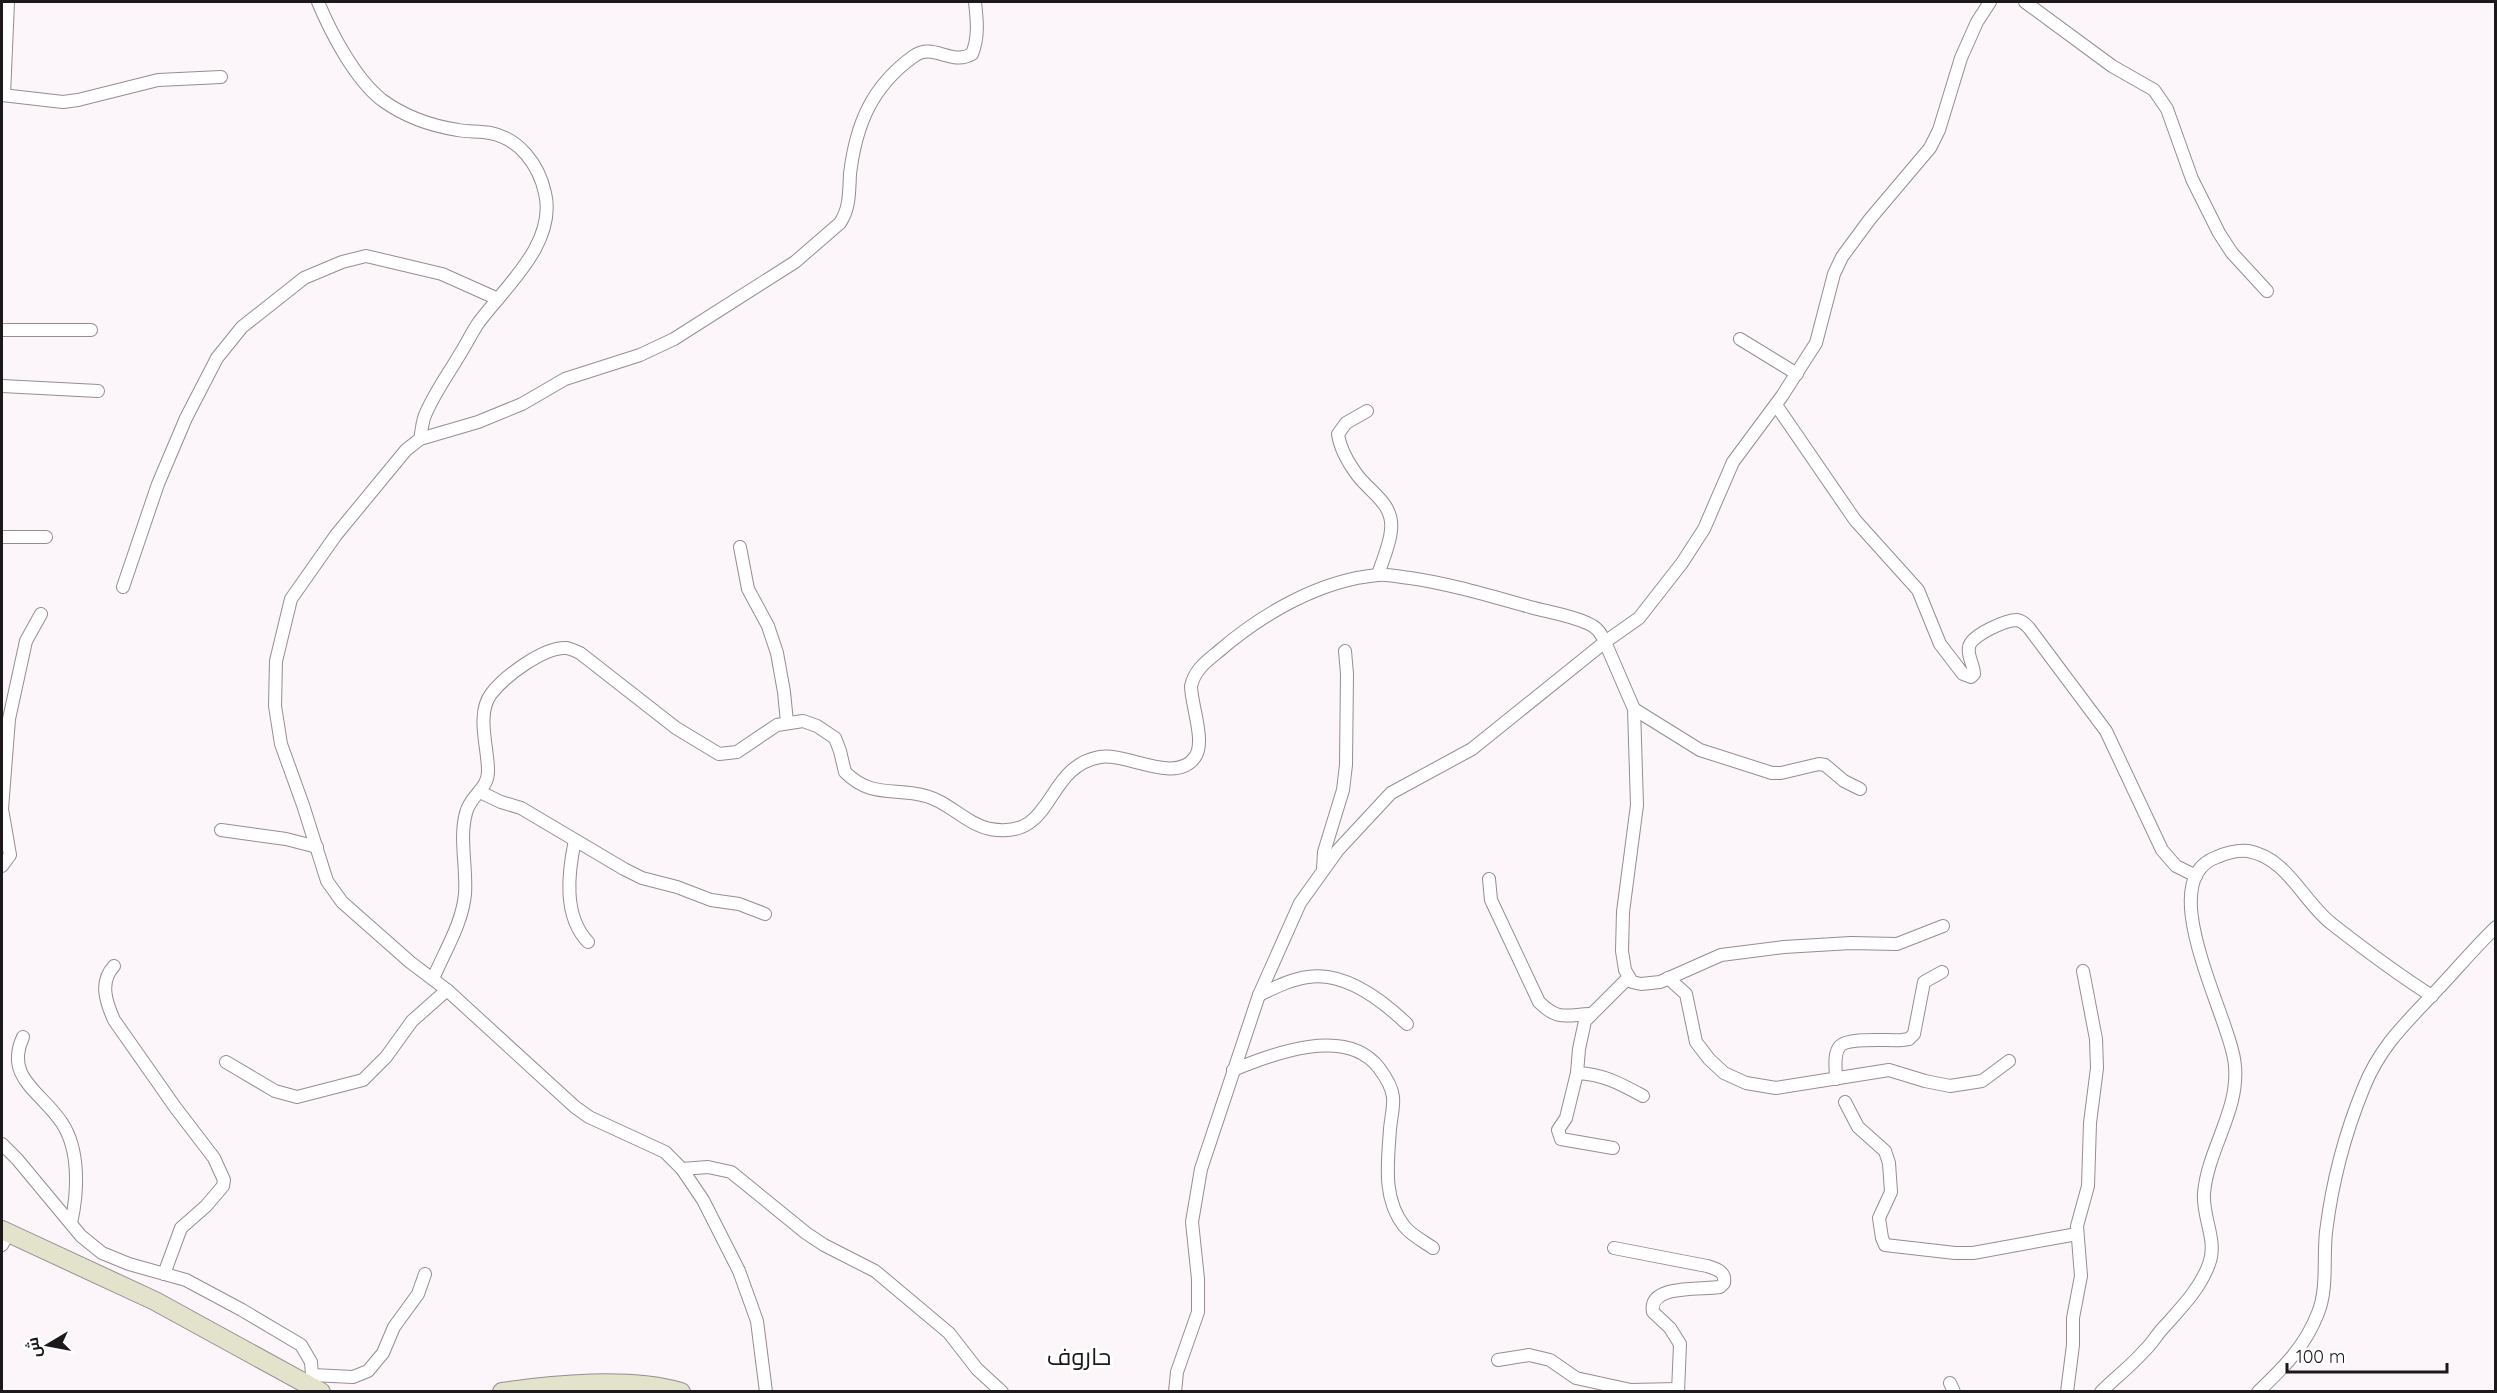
<svg xmlns="http://www.w3.org/2000/svg" width="2497" height="1393" font-family="Quicksand,Cairo,sans-serif">
<style>
.lines{fill:none;stroke-linecap:round;stroke-linejoin:round}
.street-casing{stroke:#948e92;stroke-width:14}
.secondary-casing{stroke:#948e92;stroke-width:20}
.street{stroke:#fff;stroke-width:12}
.secondary{stroke:#e3e2cb;stroke-width:18}
.labels{text-anchor:middle;dominant-baseline:central;stroke-width:6;stroke-linejoin:round;paint-order:stroke}
.quarter-label{font-size:24px;fill:#1c191b;stroke:#fff}
</style>
<rect width="100%" height="100%" fill="#fcf5fa"/>
<g class="lines">
<g class="street-casing">
<g id="street">
<path d="M318 2C331 33 355 79 382 100 404 116 432 126 458 130 468 132 479 131 490 133 519 138 539 165 545 193 557 243 505 287 479 322 472 332 467 343 460 354 449 373 435 392 426 413 422 420 422 431 420 439L406 450 336 535 291 599 276 661 275 706 281 744 303 805 327 881 342 902 410 962 447 990 575 1107 589 1117 665 1152 682 1169 703 1200 739 1271 757 1321 766 1392"/>
<polyline points="2025,2 2112,66 2154,90 2167,109 2192,179 2219,233 2232,253 2267,291"/>
<polyline points="2,95 63,102 78,100 158,80 221,77"/>
<polyline points="4,95 8,2"/>
<polyline points="2,330 91,330"/>
<polyline points="1740,339 1797,374"/>
<polyline points="2,386 98,391"/>
<path d="M1776 405 1855 520 1918 590 1940 644 1963 674 1971 677 1974 674C1974 665 1967 656 1969 647 1971 635 2006 620 2017 620 2023 621 2025 624 2029 628L2106 731 2162 850 2176 866 2196 876"/>
<path d="M1367 411 1346 423 1338 434C1340 448 1349 464 1358 476 1371 493 1394 504 1391 530 1390 545 1382 561 1378 575"/>
<path d="M420 439 478 422 522 404 565 379 640 355 674 339 795 262 840 223C850 208 849 192 850 174 856 124 872 86 914 56 933 42 951 66 972 54 979 37 977 20 975 2"/>
<polyline points="2,537 46,537"/>
<polyline points="740,547 748,589 768,626 777,653 784,692 787,722"/>
<polyline points="123,587 158,484 186,418 217,358 242,327 275,301 304,278 342,262 366,256 442,274 498,299"/>
<polyline points="1634,709 1700,750 1772,773 1781,773 1819,764 1825,765 1844,781 1860,789"/>
<polyline points="480,792 501,802 521,808 624,869 642,878 677,887 711,900 739,904 765,914"/>
<polyline points="221,830 286,839 317,847"/>
<path d="M575 840C568 873 563 916 588 942"/>
<polyline points="2,866 10,855 2,809 9,719 26,641 41,614"/>
<polyline points="1323,869 1324,852 1343,790 1346,765 1347,674 1345,651"/>
<path d="M1489 879 1491 900 1539 1002C1558 1021 1566 1015 1590 1014"/>
<polyline points="1943,926 1897,944 1851,943 1784,947 1721,955 1660,982 1641,984 1632,982 1625,970 1622,951 1623,912 1637,805 1634,709 1605,642 1639,618 1682,563 1704,529 1733,462 1782,396 1816,343 1834,274 1842,257 1870,219 1930,148 1939,130 1961,58 1977,22 1990,2"/>
<path d="M114 966C99 982 106 1002 114 1020L175 1107 214 1158 224 1180 223 1186 206 1206 181 1228 164 1274"/>
<polyline points="1668,978 1686,994 1696,1042 1709,1059 1724,1073 1746,1083 1776,1088 1889,1070 1925,1081 1950,1086 1982,1081 2009,1061"/>
<path d="M433 979C444 952 462 925 465 894 467 868 459 838 466 813 470 795 489 789 488 770 488 748 476 714 491 694 504 677 544 646 567 648 571 649 576 651 580 653L676 728 719 754 737 752 777 725 803 721 817 726 835 738 840 751 845 772C872 799 895 787 926 796 949 802 966 824 990 829 1056 841 1043 767 1100 757 1126 752 1176 785 1195 757 1206 742 1191 704 1191 686 1195 669 1207 661 1219 651 1262 614 1320 580 1378 575 1388 574 1399 577 1410 578 1451 584 1490 596 1530 607 1548 612 1569 615 1587 623 1597 627 1601 633 1605 642L1472 749 1391 793 1338 850 1300 903 1259 995 1201 1169 1192 1222 1198 1279V1312L1177 1372 1175 1392"/>
<path d="M1259 995C1274 988 1291 979 1308 977 1345 971 1383 1001 1407 1024"/>
<path d="M23 1037C4 1078 42 1092 62 1123 80 1150 78 1193 71 1223"/>
<polyline points="226,1062 275,1091 297,1097 363,1080 386,1057 412,1021 447,990"/>
<path d="M1233 1070C1273 1054 1346 1025 1379 1068 1385 1076 1392 1086 1393 1097 1394 1107 1391 1118 1390 1129 1388 1161 1382 1198 1404 1226 1411 1235 1423 1241 1433 1248"/>
<path d="M1577 1073C1603 1074 1621 1084 1643 1096"/>
<path d="M1836 1079C1836 1069 1833 1054 1840 1046 1848 1037 1889 1041 1902 1040L1909 1039 1914 1034 1924 982 1942 972"/>
<polyline points="1845,1102 1858,1127 1885,1151 1889,1163 1891,1192 1879,1218 1882,1238 1885,1245 1955,1253 1973,1253 2077,1234"/>
<polyline points="2,1144 17,1159 81,1236 102,1253 129,1264 186,1280 242,1310 301,1345 311,1362 312,1375 310,1385"/>
<polyline points="1613,1148 1561,1139 1558,1130 1566,1118 1577,1073 1579,1049 1585,1021 1628,978"/>
<polyline points="682,1169 708,1167 731,1172 806,1233 824,1245 875,1271 949,1333 977,1369 1002,1392"/>
<polyline points="2,1245 8,1233"/>
<path d="M1614 1248 1707 1266C1716 1269 1726 1271 1724 1283L1720 1287C1700 1290 1648 1284 1653 1312L1670 1328 1680 1344 1678 1392"/>
<polyline points="1498,1360 1529,1355 1550,1360 1576,1378 1631,1390 1677,1389"/>
<polyline points="312,1375 353,1377 368,1371 383,1353 394,1327 418,1294 425,1274"/>
<polyline points="1950,1383 1954,1392"/>
<polyline points="2067,1392 2073,1345 2073,1318 2081,1276 2077,1226 2088,1186 2090,1123 2097,1068 2096,1039 2083,971"/>
<path d="M2101 1392C2115 1378 2131 1366 2144 1351 2152 1344 2157 1334 2164 1327 2181 1308 2200 1289 2209 1264 2218 1241 2202 1217 2204 1193 2208 1149 2239 1111 2235 1066 2232 1020 2150 880 2217 857 2226 853 2238 850 2248 851 2288 858 2303 902 2332 924 2364 949 2397 974 2432 996"/>
<path d="M2258 1392C2283 1368 2305 1347 2318 1313 2328 1288 2323 1259 2326 1232 2332 1183 2345 1133 2364 1087 2381 1045 2407 1022 2437 990 2457 969 2475 947 2496 927"/>
</g>
</g>
<g class="secondary-casing">
<g id="secondary">
<polyline points="2,1230 155,1301 321,1392"/>
<path d="M502 1392C553 1384 631 1377 681 1392"/>
</g>
</g>
<use href="#street" class="street"/>
<use href="#secondary" class="secondary"/>
</g>
<g class="labels">
<g class="quarter-label">
<text x="1079" y="1356">حاروف</text>
</g>
</g>
<rect width="2497" height="1393" fill="none" stroke="#1c191b" stroke-width="6"/>
<g transform="translate(48 1345) rotate(260)" stroke="#ffffff" stroke-width="4.5" paint-order="stroke">
<path d="M0-4.5L10 22L0 15L-10 22Z" fill="#1c191b"/>
<text y="-9" font-size="16" font-weight="bold" text-anchor="middle" fill="#1c191b">ش</text>
</g>
<path d="M2287 1363v9h160v-9" fill="none" stroke="#1c191b" stroke-width="3"/>
<text x="2296" y="1363" font-size="18" fill="#1c191b" stroke="#ffffff" stroke-width="4.5" paint-order="stroke">100 m</text>
</svg>
